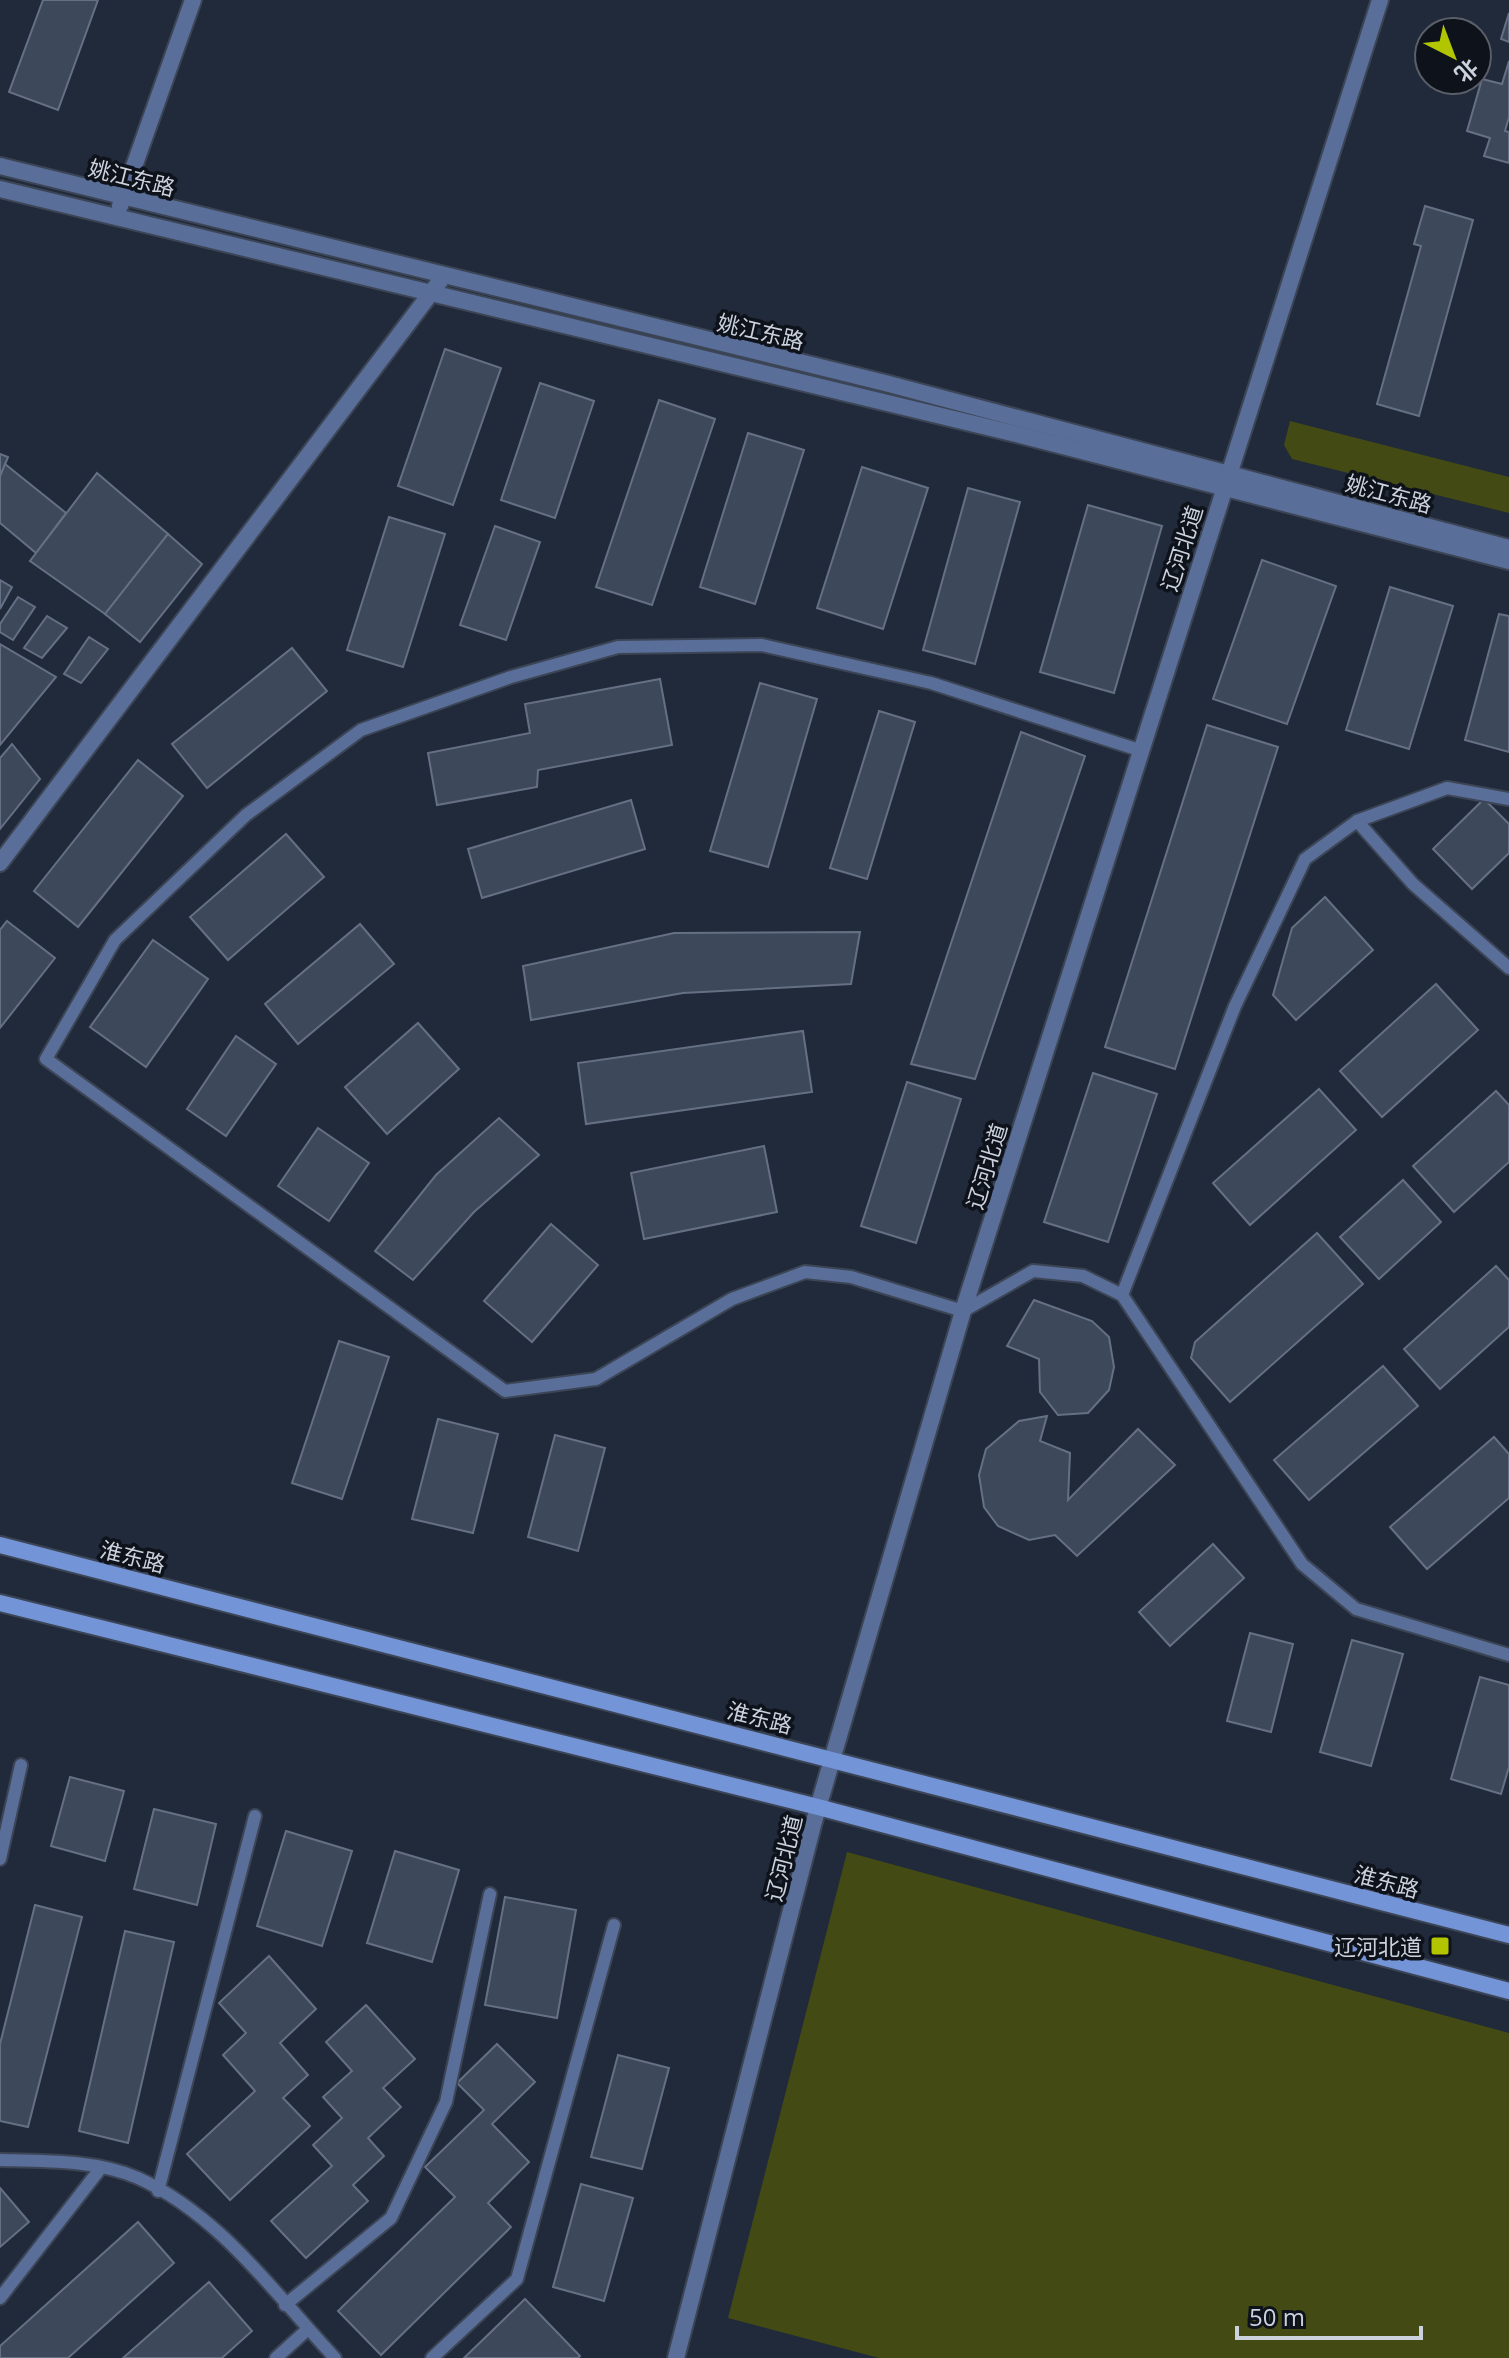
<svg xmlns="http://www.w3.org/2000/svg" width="1509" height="2358" font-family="'Open Sans','Noto Sans SC',sans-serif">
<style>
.green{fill:#434a14}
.building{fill:#3e485b;stroke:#667085;stroke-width:2}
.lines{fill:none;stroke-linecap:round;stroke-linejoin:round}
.service-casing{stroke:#3c4555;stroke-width:16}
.minor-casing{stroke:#3c4555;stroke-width:20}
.tertiary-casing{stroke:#3c4555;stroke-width:20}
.secondary-casing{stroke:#3c4555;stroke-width:20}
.service{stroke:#596e98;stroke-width:12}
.minor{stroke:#596e98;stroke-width:16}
.tertiary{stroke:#596e98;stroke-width:16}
.secondary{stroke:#7394d7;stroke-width:16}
.poi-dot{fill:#b1c500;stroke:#0e121a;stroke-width:3}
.labels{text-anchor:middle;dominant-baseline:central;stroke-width:7;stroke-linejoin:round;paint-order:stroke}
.street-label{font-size:22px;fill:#cbd1dd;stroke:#0e121a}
.poi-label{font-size:22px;fill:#cbd1dd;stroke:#0e121a;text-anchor:end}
</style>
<rect width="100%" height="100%" fill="#212a3b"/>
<g class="green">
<polygon points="1290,421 1509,477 1509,513 1292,459 1284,445"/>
<polygon points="847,1852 1509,2033 1509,2358 879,2358 728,2318"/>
</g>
<g class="building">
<polygon points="43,0 98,0 58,110 9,92"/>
<polygon points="1509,13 1509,42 1501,39"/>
<polygon points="1509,61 1509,117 1505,131 1509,132 1509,163 1484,156 1490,138 1467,131 1482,79 1502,84"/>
<polygon points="1425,206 1473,220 1419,416 1377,404 1421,246 1414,244"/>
<polygon points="445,349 501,368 453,505 398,486"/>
<polygon points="540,383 594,401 555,518 501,500"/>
<polygon points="659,400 715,419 652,605 596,587"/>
<polygon points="748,433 804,450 755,604 700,587"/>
<polygon points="0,454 8,457 0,477"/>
<polygon points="5,464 66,513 36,553 0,523 0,477"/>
<polygon points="862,467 928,488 883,629 817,608"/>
<polygon points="97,473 168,534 105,614 30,561"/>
<polygon points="968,488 1020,502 975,664 923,650"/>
<polygon points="1088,505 1162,526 1114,693 1040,672"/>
<polygon points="389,517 445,534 403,667 347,650"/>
<polygon points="495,526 540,542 506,640 460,625"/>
<polygon points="168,534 202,564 140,642 105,614"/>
<polygon points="1262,560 1336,586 1287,724 1213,699"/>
<polygon points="0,580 12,587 0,609"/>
<polygon points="1390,587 1453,606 1409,749 1346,730"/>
<polygon points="18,597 35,607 13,640 0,632 0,624"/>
<polygon points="1499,614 1509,616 1509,752 1465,740"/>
<polygon points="47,616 67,628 42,658 24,648"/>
<polygon points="89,637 108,649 81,683 64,674"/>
<polygon points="0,644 56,677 0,745"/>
<polygon points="292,648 327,691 207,788 172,744"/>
<polygon points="660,679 672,745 538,770 537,787 437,805 428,753 530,733 525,704"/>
<polygon points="760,683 817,699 768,867 710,851"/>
<polygon points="879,711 915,722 867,879 830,868"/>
<polygon points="1207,725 1278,747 1175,1069 1105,1047"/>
<polygon points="1021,732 1085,756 975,1079 911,1064"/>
<polygon points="12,744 40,779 0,829 0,758"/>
<polygon points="138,760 183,796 78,927 34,891"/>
<polygon points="1484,799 1509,824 1509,853 1472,889 1433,849"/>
<polygon points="631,800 645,849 482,898 468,849"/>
<polygon points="286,834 324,877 228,960 190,917"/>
<polygon points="1325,897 1373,950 1296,1020 1273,995 1292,928"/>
<polygon points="7,921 55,958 0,1028 0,930"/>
<polygon points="360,924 394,964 298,1044 265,1004"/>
<polygon points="860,932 851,984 683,993 531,1020 523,966 674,933"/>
<polygon points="153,940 208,979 146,1067 90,1027"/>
<polygon points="1436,984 1478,1030 1382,1117 1340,1071"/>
<polygon points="418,1023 459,1069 387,1134 345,1087"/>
<polygon points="803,1031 812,1092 586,1124 578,1063"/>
<polygon points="236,1036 276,1064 226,1136 187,1109"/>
<polygon points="1093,1073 1157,1094 1108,1242 1044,1222"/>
<polygon points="907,1082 961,1099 916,1243 861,1226"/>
<polygon points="1319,1089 1356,1130 1250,1225 1213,1183"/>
<polygon points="1496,1091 1509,1105 1509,1162 1454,1212 1413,1166"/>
<polygon points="499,1118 539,1155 474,1212 413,1280 375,1251 436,1175"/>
<polygon points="318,1128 369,1163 329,1221 278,1186"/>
<polygon points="764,1146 777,1212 644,1239 631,1173"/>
<polygon points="1403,1180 1441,1222 1379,1279 1340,1237"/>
<polygon points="551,1224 598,1265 532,1342 484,1301"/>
<polygon points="1317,1233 1363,1284 1230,1402 1191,1358 1195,1342"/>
<polygon points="1496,1266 1509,1280 1509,1327 1440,1389 1404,1349"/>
<polygon points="1034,1300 1092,1321 1109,1337 1114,1367 1109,1390 1088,1413 1058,1415 1040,1392 1039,1359 1007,1346"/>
<polygon points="339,1341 389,1357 342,1499 292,1483"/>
<polygon points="1383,1366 1418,1406 1309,1500 1274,1460"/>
<polygon points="1047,1416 1040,1441 1070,1453 1068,1500 1138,1429 1175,1465 1077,1556 1055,1535 1029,1540 998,1526 984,1507 979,1475 986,1449 1019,1421"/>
<polygon points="438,1419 498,1434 473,1533 412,1519"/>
<polygon points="555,1435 605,1448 578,1551 528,1537"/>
<polygon points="1494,1437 1509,1454 1509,1498 1427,1569 1390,1527"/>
<polygon points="1213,1544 1244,1578 1170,1646 1139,1612"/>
<polygon points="1250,1633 1293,1644 1271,1732 1227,1721"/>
<polygon points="1352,1640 1403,1654 1371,1766 1320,1752"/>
<polygon points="1480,1677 1509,1685 1509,1767 1501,1794 1451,1779"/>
<polygon points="70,1777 124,1791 105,1861 51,1846"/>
<polygon points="154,1809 216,1824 197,1905 134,1889"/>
<polygon points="286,1831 352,1851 322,1946 257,1926"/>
<polygon points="395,1851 459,1870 432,1962 367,1943"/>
<polygon points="505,1897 576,1910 557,2018 485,2005"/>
<polygon points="35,1905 82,1917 28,2127 0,2121 0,2044"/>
<polygon points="125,1931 174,1942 128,2143 79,2131"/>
<polygon points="269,1956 316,2009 280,2043 308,2075 283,2098 310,2126 230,2200 187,2154 255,2091 223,2055 246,2033 219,2003"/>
<polygon points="366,2005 415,2059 383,2088 401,2107 368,2138 384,2156 353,2185 368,2201 306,2258 271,2221 332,2166 313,2145 342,2118 323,2097 352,2071 326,2042"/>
<polygon points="497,2044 535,2082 492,2124 529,2162 488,2203 511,2227 381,2355 338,2311 455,2197 425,2167 484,2110 457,2083"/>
<polygon points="618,2055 669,2068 642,2169 591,2157"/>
<polygon points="581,2184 633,2198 604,2301 553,2287"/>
<polygon points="0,2188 29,2222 0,2247"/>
<polygon points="138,2222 174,2263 68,2358 0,2358 0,2346"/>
<polygon points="209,2282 252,2331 222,2358 123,2358"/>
<polygon points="525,2299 580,2356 578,2358 464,2358"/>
</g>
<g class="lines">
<g class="service-casing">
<g id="service">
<polyline points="1139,750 931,683 762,645 618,647 511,677 361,730 246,815 115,940 46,1059 505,1391 596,1379 732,1299 805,1272 851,1277 963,1311 1033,1271 1083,1276 1122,1295 1302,1564 1356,1609 1509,1655"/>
<polyline points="1357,821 1413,884 1509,968"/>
<polyline points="1122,1295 1235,1006 1305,859 1357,821 1447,788 1509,799"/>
<polyline points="0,1859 21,1765"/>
<path d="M0 2160C45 2161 96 2160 138 2178 220 2215 275 2294 335 2358"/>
<polyline points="158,2191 255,1816"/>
<polyline points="0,2298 100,2169"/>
<polyline points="285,2305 391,2218 446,2102 490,1894"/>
<polyline points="276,2358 308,2329"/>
<polyline points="432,2358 517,2279 614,1925"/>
</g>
</g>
<g class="minor-casing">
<polyline id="minor" points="0,863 443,277"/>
</g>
<g class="tertiary-casing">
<g id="tertiary">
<polyline points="0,166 885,383 1509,548"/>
<polyline points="0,189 1016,434 1509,561"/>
<polyline points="120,206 193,0"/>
<polyline points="676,2358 813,1825 963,1311 1380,0"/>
</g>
</g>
<g class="secondary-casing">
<g id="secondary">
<polyline points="0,1545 1509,1935"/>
<polyline points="0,1603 818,1807 1509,1991"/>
</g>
</g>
<use href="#service" class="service"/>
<use href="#minor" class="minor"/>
<use href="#tertiary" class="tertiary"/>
<use href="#secondary" class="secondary"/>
</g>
<rect class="poi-dot" x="1430" y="1936" width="20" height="20" rx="4"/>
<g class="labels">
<g class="street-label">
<text transform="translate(132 177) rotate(14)">姚江东路</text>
<text transform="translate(761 331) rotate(13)">姚江东路</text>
<text transform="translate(1389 493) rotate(15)">姚江东路</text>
<text transform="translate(1181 548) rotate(-72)">辽河北道</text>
<text transform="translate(986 1166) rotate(-73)">辽河北道</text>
<text transform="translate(133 1556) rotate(14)">淮东路</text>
<text transform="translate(760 1717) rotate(14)">淮东路</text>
<text transform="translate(783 1858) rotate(-76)">辽河北道</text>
<text transform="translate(1387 1881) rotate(15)">淮东路</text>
</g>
<g class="poi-label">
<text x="1422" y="1946">辽河北道</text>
</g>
</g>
<g transform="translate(1453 56) rotate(138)"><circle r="38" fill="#0e121a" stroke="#5a5e68" stroke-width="2"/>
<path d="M0-6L14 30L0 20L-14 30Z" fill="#b1c500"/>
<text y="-12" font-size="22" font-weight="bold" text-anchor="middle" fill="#cbd1dd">北</text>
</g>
<path d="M1237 2326v12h184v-12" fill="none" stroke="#cbd1dd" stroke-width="4"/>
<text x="1249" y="2326" font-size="24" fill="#cbd1dd" stroke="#0e121a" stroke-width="6" paint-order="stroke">50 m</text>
</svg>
